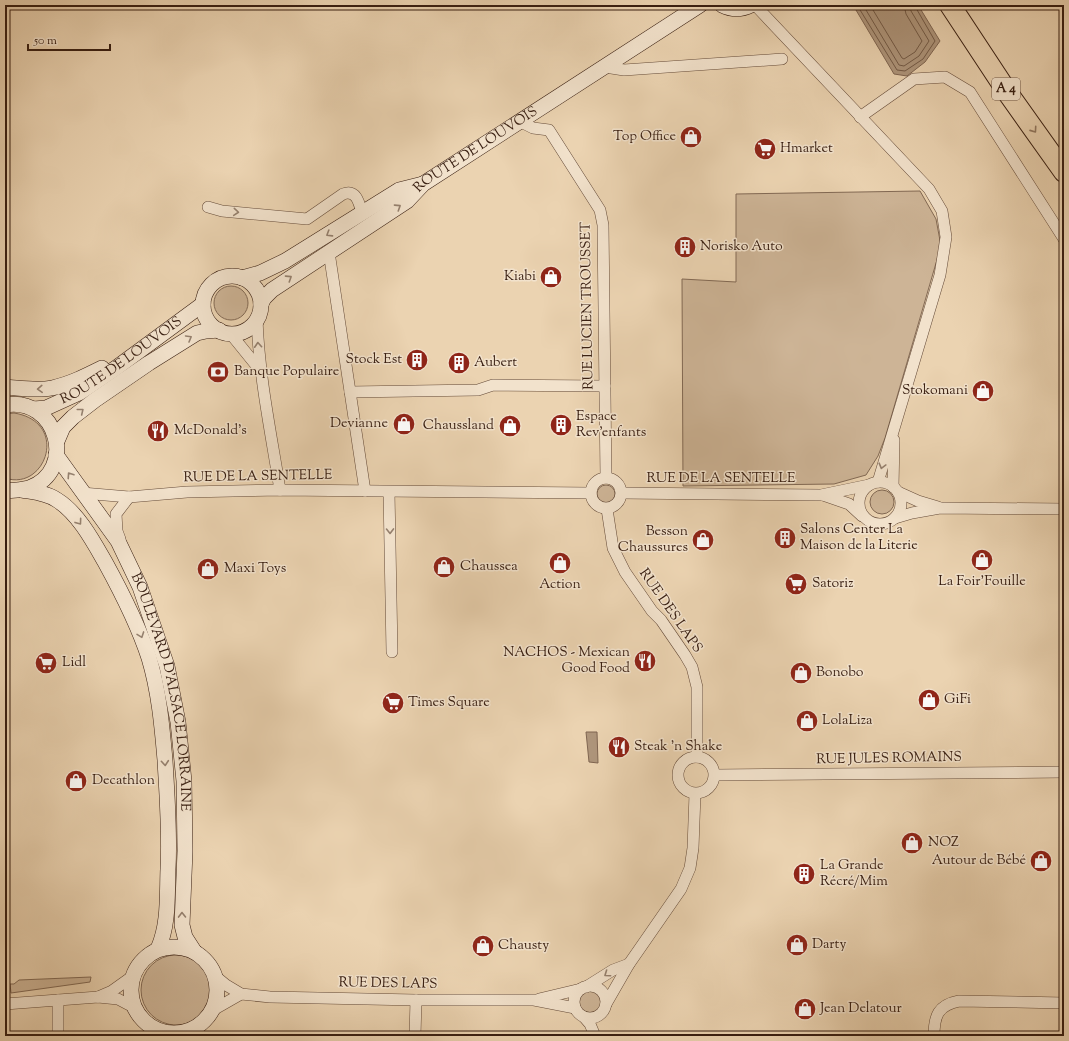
<svg xmlns="http://www.w3.org/2000/svg" width="1069" height="1041" font-family="'Sorts Mill Goudy',serif">
<style>
.green{fill:#cdb496;stroke:#826954}
.water{fill:#ae957b;stroke:#7f6551}
.lines{fill:none;stroke-linecap:round;stroke-linejoin:round}
.shore{stroke:#735a46;stroke-width:1}
.street-casing{stroke:#654b39;stroke-width:12}
.secondary-casing{stroke:#381e11;stroke-width:16}
.highway-casing{stroke:#381e11;stroke-width:22}
.street{stroke:#f2e2cc;stroke-width:11}
.secondary{stroke:#f2e2cc;stroke-width:15}
.highway{stroke:#ebd3b1;stroke-width:20}
.oneway{stroke:#927861}
.oneway2{stroke:#95806e}
.labels{text-anchor:middle;dominant-baseline:central;stroke-width:3;stroke-linejoin:round;paint-order:stroke}
.shield{fill:#f2e2cc;stroke:#705949;stroke-width:1}
.shield-label{font-size:13px;font-weight:bold;fill:#381e11}
.poi-label{font-size:14px;fill:#381e11;stroke:#f2e2cc;text-anchor:start}
.street-label{font-size:14px;fill:#381e11;stroke:#f2e2cc}
</style>
<rect width="100%" height="100%" fill="#ebd3b1"/>
<filter id="stains"><feTurbulence type="fractalNoise" baseFrequency=".005" numOctaves="4"/><feColorMatrix values="0 0 0 0 .2 0 0 0 0 .09 0 0 0 0 .02 0 0 0 .5 -.17"/></filter>
<radialGradient id="worn" r=".72"><stop offset=".6" stop-color="#630" stop-opacity="0"/><stop offset="1" stop-color="#630" stop-opacity=".3"/></radialGradient>
<g class="green">
<polygon points="920,191 936,219 941,246 885,438 878,456 866,475 834,484 683,486 682,279 736,282 736,194"/>
<circle cx="231" cy="303" r="17"/>
<path d="M14 413C70 422 46 492 5 478V414Z"/>
<circle cx="606" cy="494" r="9"/>
<circle cx="882" cy="502" r="12"/>
<circle cx="176" cy="990" r="35"/>
<polygon points="91,977 90,982 11,993 10,984 14,984 19,980"/>
<circle cx="590" cy="1002" r="11"/>
</g>
<g class="water">
<polygon points="853,5 918,5 940,41 925,62 907,76 894,74"/>
<polygon points="586,732 597,732 598,763 589,762"/>
</g>
<g class="lines">
<g class="shore">
<polyline points="857,5 897,70 905,71 923,59 935,41 916,8 915,5"/>
<polyline points="863,5 899,65 904,66 919,56 929,41 911,11 910,5"/>
<polyline points="870,5 902,58 904,59 915,52 922,41 906,14 904,5"/>
</g>
<g class="street-casing">
<g id="street">
<polyline points="755,5 929,189 942,211 946,237 940,275 878,482"/>
<polyline points="605,67 624,70 782,59"/>
<polyline points="860,117 914,79 945,77 970,92 1064,239"/>
<polyline points="521,122 533,128 549,130 600,210 603,225 606,478"/>
<path d="M208 207 222 211 307 219 343 194C356 189 359 202 362 213"/>
<polyline points="329,252 365,491"/>
<path d="M257 319C259 377 271 433 280 490"/>
<polyline points="230,333 260,370"/>
<polyline points="350,392 478,390 493,385 605,386"/>
<circle cx="606" cy="493" r="15"/>
<circle cx="880" cy="503" r="21"/>
<polyline points="893,487 894,440"/>
<polyline points="389,492 392,652"/>
<polyline points="898,492 918,501 938,507"/>
<polyline points="82,493 129,497 187,492 280,490 591,493"/>
<polyline points="622,493 821,495 869,485"/>
<polyline points="823,495 849,504 862,516"/>
<polyline points="607,509 613,548 625,572 652,611 661,620 685,655 692,667 697,687 697,757"/>
<polyline points="895,518 912,513 940,508 1064,509"/>
<polyline points="120,539 117,531 116,514 129,497"/>
<circle cx="696" cy="775" r="18"/>
<polyline points="715,775 1064,772"/>
<polyline points="215,976 226,985 241,994 270,997 416,1000 534,1000 575,1008"/>
<circle cx="590" cy="1002" r="16"/>
<polyline points="586,987 613,970 629,964"/>
<polyline points="98,997 112,991 133,976"/>
<polyline points="539,999 581,989"/>
<polyline points="58,1000 58,1036"/>
<polyline points="5,1004 98,997 118,999 135,1008"/>
<polyline points="606,1004 629,964 681,889 690,868 693,848 695,794"/>
<polyline points="213,1010 241,994"/>
<polyline points="584,1017 590,1024 595,1036"/>
<polyline points="415,1036 416,1000"/>
<path d="M934 1036C934 1016 938 1005 959 1001L1064 1003"/>
</g>
</g>
<g class="secondary-casing">
<g id="secondary">
<path d="M722 5C732 10 741 10 751 5"/>
<circle cx="232" cy="305" r="29"/>
<polyline points="242,278 260,273 285,261 399,190 423,184"/>
<path id="s1" d="M261 304 264 298 272 290 407 201 423 184 700 5"/>
<path d="M5 387C20 388 37 391 52 388 70 384 86 376 102 368"/>
<path d="M5 405C57 396 78 470 29 488 21 490 13 491 5 490"/>
<path id="s2" d="M34 409 46 408 79 393 116 368 203 304"/>
<polyline points="57,441 63,427 73,417 95,400 149,363 197,333 206,331 219,330"/>
<path id="s3" d="M56 455 118 541 140 587 167 666 178 722 184 781 185 851 182 925 185 937 194 951"/>
<path d="M22 490C34 492 47 493 57 500 78 513 93 541 105 562 122 593 138 624 149 658 159 691 162 726 165 760 167 796 170 833 168 869 167 896 169 924 158 949"/>
<circle cx="174" cy="990" r="43"/>
</g>
</g>
<g class="highway-casing">
<polyline id="highway" points="950,5 1010,96 1064,172"/>
</g>
<use href="#street" class="street"/>
<use href="#secondary" class="secondary"/>
<use href="#highway" class="highway"/>
</g>
<defs><path id="oneway-chevron" d="M-2-3.5L2.5 0L-2 3.5" fill="none" stroke-width="1.6" stroke-linecap="round" stroke-linejoin="round"/></defs>
<use class="oneway" href="#oneway-chevron" transform="translate(1034 130) rotate(55)"/>
<g class="oneway2">
<use href="#oneway-chevron" transform="translate(398 207) rotate(-33)"/>
<use href="#oneway-chevron" transform="translate(236 212) rotate(5)"/>
<use href="#oneway-chevron" transform="translate(329 234) rotate(148)"/>
<use href="#oneway-chevron" transform="translate(289 278) rotate(-33)"/>
<use href="#oneway-chevron" transform="translate(189 338) rotate(-30)"/>
<use href="#oneway-chevron" transform="translate(258 345) rotate(-94)"/>
<use href="#oneway-chevron" transform="translate(40 389) rotate(177)"/>
<use href="#oneway-chevron" transform="translate(81 411) rotate(-39)"/>
<use href="#oneway-chevron" transform="translate(882 466) rotate(105)"/>
<use href="#oneway-chevron" transform="translate(70 475) rotate(-124)"/>
<use href="#oneway-chevron" transform="translate(79 522) rotate(54)"/>
<use href="#oneway-chevron" transform="translate(390 531) rotate(89)"/>
<use href="#oneway-chevron" transform="translate(141 635) rotate(70)"/>
<use href="#oneway-chevron" transform="translate(165 763) rotate(85)"/>
<use href="#oneway-chevron" transform="translate(182 915) rotate(-91)"/>
<use href="#oneway-chevron" transform="translate(607 974) rotate(145)"/>
</g>
<defs>
<g id="shop-disc" transform="scale(1.15)"><circle r="9.5" fill="#8f2418" stroke="#f2e2cc"/><path d="M-5-2.5h2.3a2.7 3.5 0 0 1 5.4 0H5L5.5 6h-11ZM-1.5-2.5h3a1.5 2.3 0 0 0-3 0Z" fill="#fff"/></g>
<g id="supermarket-disc" transform="scale(1.15)"><circle r="9.5" fill="#8f2418" stroke="#f2e2cc"/><path d="M-6-5.5h2.5l.6 2H6L4.5 2H-2.5L-4.4-4H-6ZM-1.5 3.2a1.3 1.3 0 1 0 .1 0ZM3 3.2a1.3 1.3 0 1 0 .1 0Z" fill="#fff"/></g>
<g id="building-disc" transform="scale(1.15)"><circle r="9.5" fill="#8f2418" stroke="#f2e2cc"/><path d="M-4-6H4V6H1V3H-1V6H-4ZM-2.5-4.3h1.7v1.8h-1.7ZM.8-4.3h1.7v1.8H.8ZM-2.5-1h1.7V.8h-1.7ZM.8-1h1.7V.8H.8Z" fill="#fff"/></g>
<g id="bank-disc" transform="scale(1.15)"><circle r="9.5" fill="#8f2418" stroke="#f2e2cc"/><path d="M-6-4H6V4H-6ZM0-2.3a2.3 2.3 0 1 0 0 4.6a2.3 2.3 0 1 0 0-4.6Z" fill="#fff"/></g>
<g id="restaurant-disc" transform="scale(1.15)"><circle r="9.5" fill="#8f2418" stroke="#f2e2cc"/><path d="M-5-6h1v4h1v-4h1v4h1v-4h1v5L-1.5 .5V6h-2V.5L-5-1ZM5-6V6H3V1.5H1.5Q1.5-4 5-6Z" fill="#fff"/></g>
</defs>
<g fill-rule="evenodd">
<use href="#shop-disc" x="691" y="137"/>
<use href="#supermarket-disc" x="765" y="149"/>
<use href="#building-disc" x="685" y="247"/>
<use href="#shop-disc" x="551" y="277"/>
<use href="#building-disc" x="417" y="360"/>
<use href="#building-disc" x="459" y="363"/>
<use href="#bank-disc" x="218" y="372"/>
<use href="#shop-disc" x="983" y="391"/>
<use href="#shop-disc" x="404" y="424"/>
<use href="#building-disc" x="561" y="425"/>
<use href="#shop-disc" x="510" y="426"/>
<use href="#restaurant-disc" x="158" y="431"/>
<use href="#building-disc" x="785" y="538"/>
<use href="#shop-disc" x="703" y="540"/>
<use href="#shop-disc" x="982" y="560"/>
<use href="#shop-disc" x="560" y="563"/>
<use href="#shop-disc" x="444" y="567"/>
<use href="#shop-disc" x="208" y="569"/>
<use href="#supermarket-disc" x="796" y="584"/>
<use href="#restaurant-disc" x="645" y="661"/>
<use href="#supermarket-disc" x="46" y="663"/>
<use href="#shop-disc" x="801" y="673"/>
<use href="#shop-disc" x="929" y="700"/>
<use href="#supermarket-disc" x="393" y="703"/>
<use href="#shop-disc" x="807" y="721"/>
<use href="#restaurant-disc" x="619" y="747"/>
<use href="#shop-disc" x="76" y="781"/>
<use href="#shop-disc" x="912" y="843"/>
<use href="#shop-disc" x="1041" y="861"/>
<use href="#building-disc" x="804" y="874"/>
<use href="#shop-disc" x="797" y="945"/>
<use href="#shop-disc" x="483" y="946"/>
<use href="#shop-disc" x="805" y="1009"/>
</g>
<g class="labels">
<rect class="shield" x="992" y="78" width="28" height="22" rx="3"/>
<g class="shield-label">
<text x="1006" y="89">A 4</text>
</g>
<g class="poi-label">
<text x="676" y="137" text-anchor="end">Top Office</text>
<text x="780" y="149">Hmarket</text>
<text x="700" y="247">Norisko Auto</text>
<text x="536" y="277" text-anchor="end">Kiabi</text>
<text x="402" y="360" text-anchor="end">Stock Est</text>
<text x="474" y="363">Aubert</text>
<text x="234" y="372">Banque Populaire</text>
<text x="968" y="391" text-anchor="end">Stokomani</text>
<text x="576" y="417">Espace<tspan x="576" dy="16">Rev'enfants</tspan></text>
<text x="388" y="424" text-anchor="end">Devianne</text>
<text x="494" y="426" text-anchor="end">Chaussland</text>
<text x="174" y="431">McDonald's</text>
<text x="800" y="530">Salons Center La<tspan x="800" dy="16">Maison de la Literie</tspan></text>
<text x="688" y="532" text-anchor="end">Besson<tspan x="688" dy="16">Chaussures</tspan></text>
<text x="460" y="567">Chaussea</text>
<text x="224" y="569">Maxi Toys</text>
<text x="982" y="582" text-anchor="middle">La Foir'Fouille</text>
<text x="812" y="584">Satoriz</text>
<text x="560" y="585" text-anchor="middle">Action</text>
<text x="630" y="653" text-anchor="end">NACHOS - Mexican<tspan x="630" dy="16">Good Food</tspan></text>
<text x="62" y="663">Lidl</text>
<text x="816" y="673">Bonobo</text>
<text x="944" y="700">GiFi</text>
<text x="408" y="703">Times Square</text>
<text x="822" y="721">LolaLiza</text>
<text x="634" y="747">Steak 'n Shake</text>
<text x="92" y="781">Decathlon</text>
<text x="928" y="843">NOZ</text>
<text x="1026" y="861" text-anchor="end">Autour de Bébé</text>
<text x="820" y="866">La Grande<tspan x="820" dy="16">Récré/Mim</tspan></text>
<text x="812" y="945">Darty</text>
<text x="498" y="946">Chausty</text>
<text x="820" y="1009">Jean Delatour</text>
</g>
<g class="street-label">
<text stroke="none"><textPath href="#s1" startOffset="266">ROUTE DE LOUVOIS</textPath></text>
<text transform="translate(588 306) rotate(-91)">RUE LUCIEN TROUSSET</text>
<text stroke="none"><textPath href="#s2" startOffset="101">ROUTE DE LOUVOIS</textPath></text>
<text transform="translate(258 477) rotate(-1)">RUE DE LA SENTELLE</text>
<text x="721" y="479">RUE DE LA SENTELLE</text>
<text transform="translate(670 611) rotate(55)">RUE DES LAPS</text>
<text stroke="none"><textPath href="#s3" startOffset="265">BOULEVARD D'ALSACE LORRAINE</textPath></text>
<text transform="translate(889 759) rotate(-1)">RUE JULES ROMAINS</text>
<text transform="translate(388 984) rotate(1)">RUE DES LAPS</text>
</g>
</g>
<rect width="1069" height="1041" fill="none" stroke="#ebd3b1" stroke-width="20"/>
<rect x="6" y="6" width="1057" height="1029" fill="none" stroke="#381e11" stroke-width="2"/>
<rect x="10" y="10" width="1049" height="1021" fill="none" stroke="#381e11"/>
<path d="M28 44v6h82v-6" fill="none" stroke="#381e11" stroke-width="2"/>
<text x="34" y="44" font-size="12" fill="#381e11" stroke="#f2e2cc" stroke-width="3" paint-order="stroke">50 m</text>
<rect width="100%" height="100%" filter="url(#stains)"/>
<rect width="100%" height="100%" fill="url(#worn)"/>
</svg>
